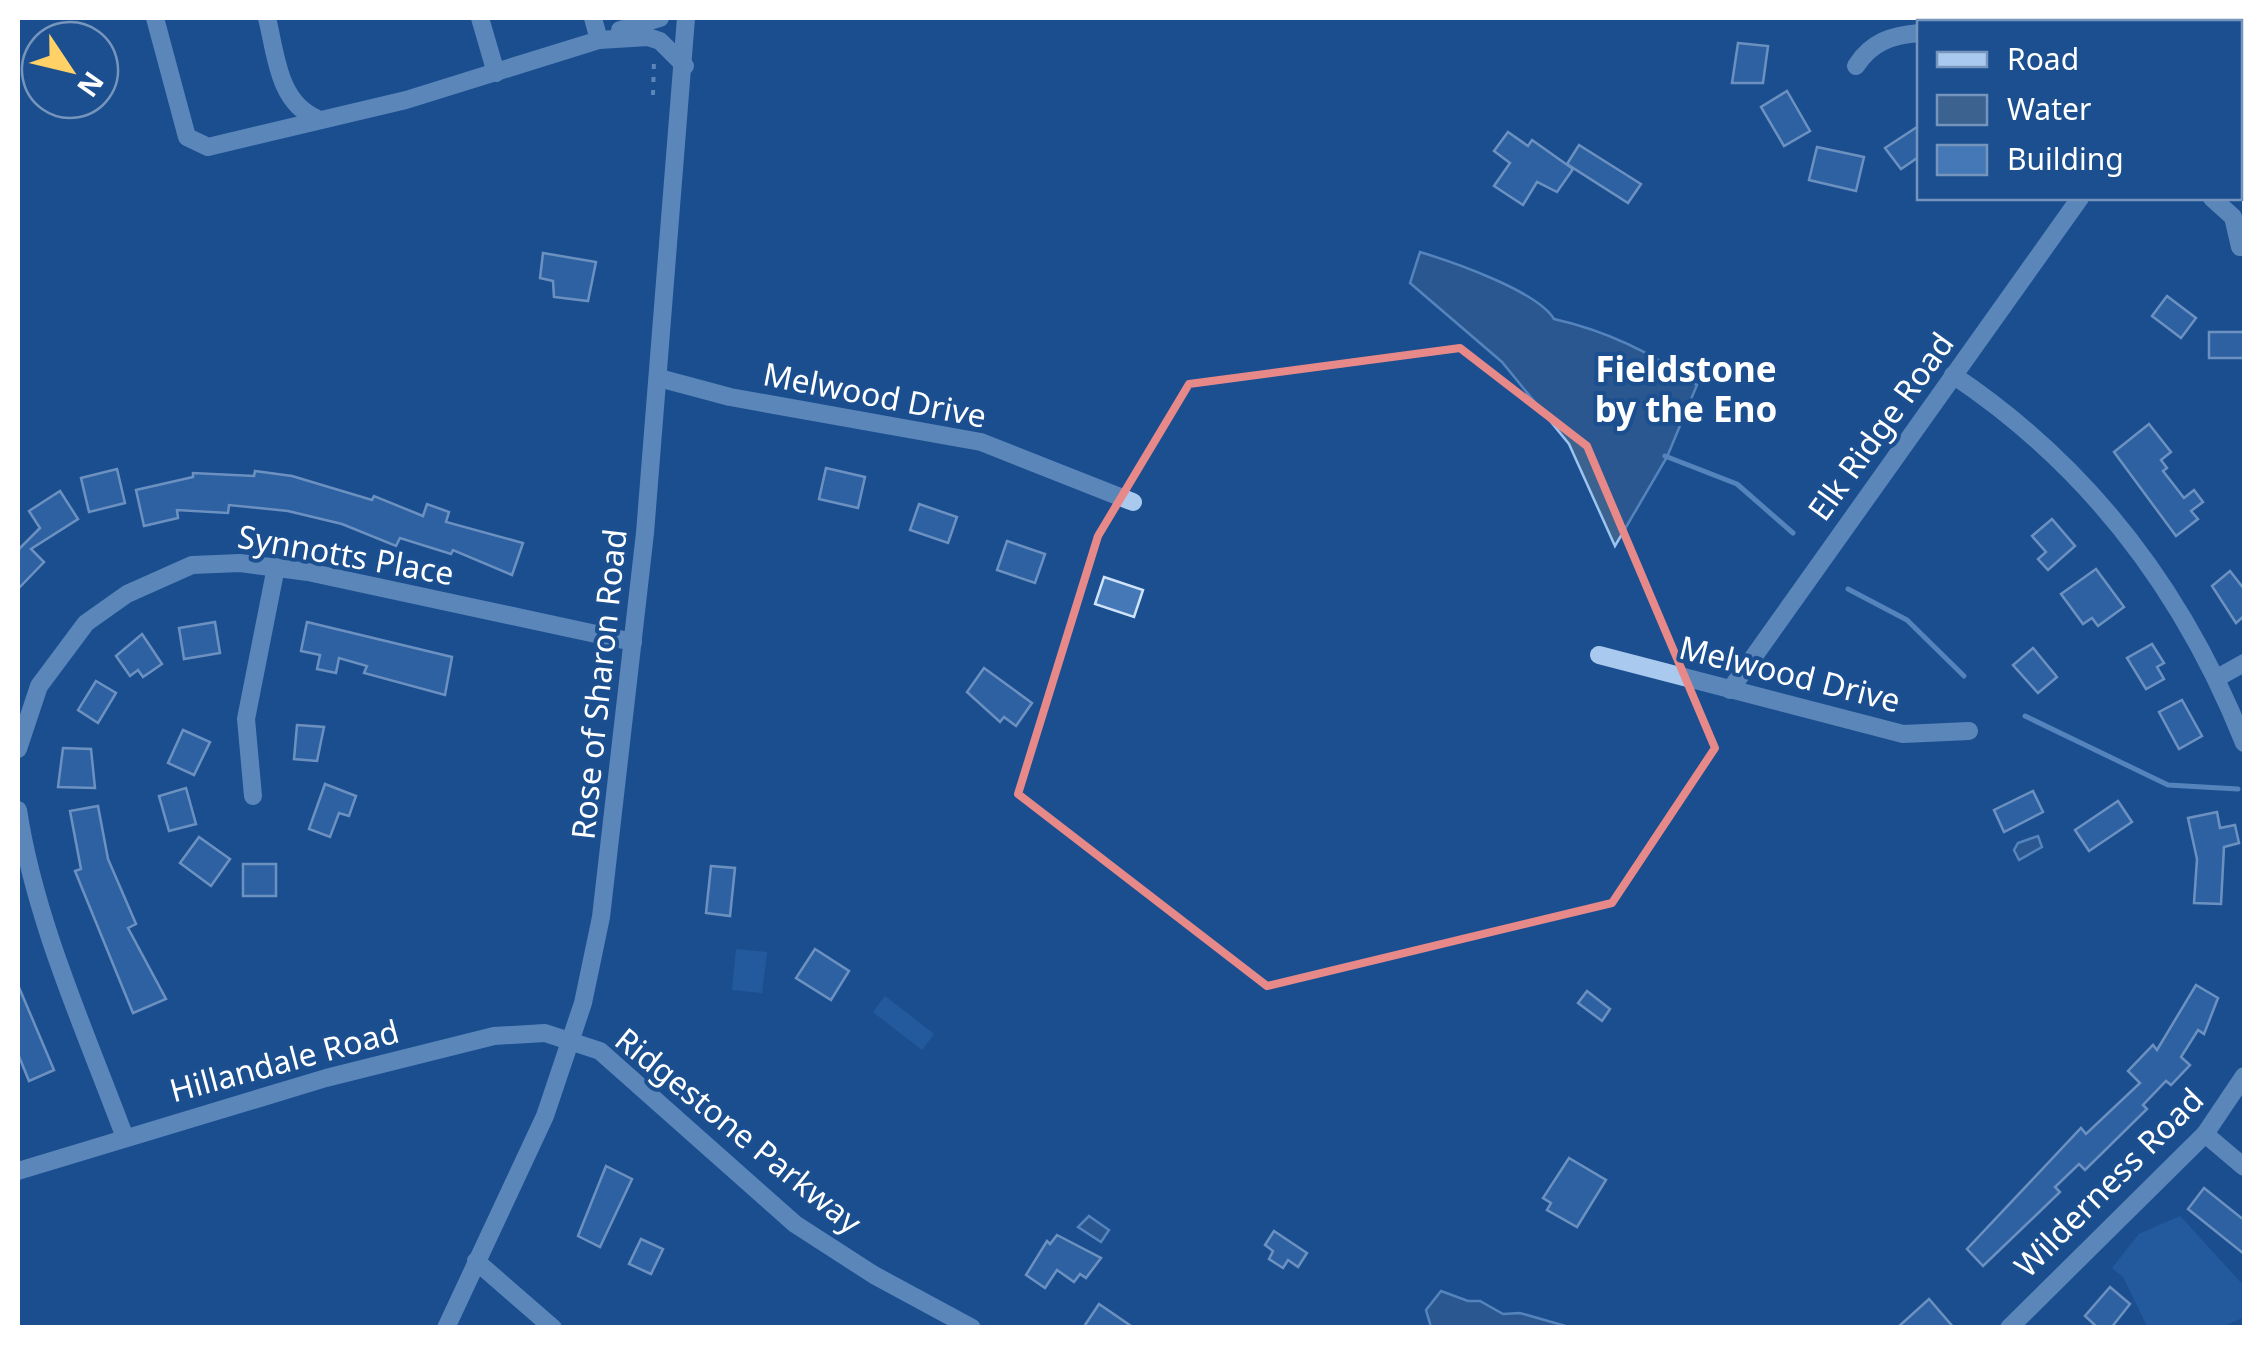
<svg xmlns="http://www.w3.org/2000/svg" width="2262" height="1345" font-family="'Noto Sans',sans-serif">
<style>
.green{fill:#2e69ad}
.water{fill:#3c6290;stroke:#9cc4f0;stroke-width:2.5}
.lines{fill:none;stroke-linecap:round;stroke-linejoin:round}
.stream{stroke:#9cc4f0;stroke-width:5}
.building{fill:#4478b7;stroke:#cfe3fa;stroke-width:2.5}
.path{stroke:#a9c9ee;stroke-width:4;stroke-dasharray:5 8;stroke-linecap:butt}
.minor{stroke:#a9c9ee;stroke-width:18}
.marked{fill:none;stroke:#e88989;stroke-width:8;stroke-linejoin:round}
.labels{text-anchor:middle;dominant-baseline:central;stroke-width:8;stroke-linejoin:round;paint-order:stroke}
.street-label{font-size:32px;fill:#fff;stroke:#1b4f8f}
.neighbourhood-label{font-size:35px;font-weight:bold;fill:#fff;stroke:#1b4f8f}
</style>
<rect width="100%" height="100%" fill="#1b4f8f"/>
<g class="green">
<polygon points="736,949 767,952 762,993 732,990"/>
<polygon points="885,996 934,1034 922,1050 873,1012"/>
<polygon points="2180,1216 2244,1286 2244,1322 2242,1318 2220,1328 2147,1326 2123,1277 2112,1268 2139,1234"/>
</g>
<g class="water">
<path d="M1420 252C1453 262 1537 291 1554 319 1608 331 1653 353 1697 385L1667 457 1615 546 1569 444 1502 362 1410 283Z"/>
<polygon points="2038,836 2042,847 2019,860 2014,850 2018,843"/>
<polygon points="1089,1216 1109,1230 1101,1242 1078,1227"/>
<polygon points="1441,1291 1468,1301 1480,1301 1503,1314 1520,1313 1569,1327 1431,1327 1426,1310"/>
</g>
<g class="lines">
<g class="stream">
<polyline points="1665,456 1737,484 1793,533"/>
<polyline points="1848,589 1907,620 1964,676"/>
<polyline points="2025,716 2168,785 2238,789"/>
</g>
</g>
<g class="building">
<polygon points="1738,43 1768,46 1763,83 1732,83"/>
<polygon points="1787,91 1810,131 1784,146 1761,107"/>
<polygon points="1920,125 1920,156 1901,169 1885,148"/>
<polygon points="1508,132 1528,146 1532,140 1573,169 1557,192 1537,182 1523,205 1494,186 1510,163 1494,151"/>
<polygon points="1579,145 1641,184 1628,203 1567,164"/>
<polygon points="1817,147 1864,157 1856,191 1809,180"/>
<polygon points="543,253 596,262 588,301 554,297 553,281 540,278"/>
<polygon points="2167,296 2196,318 2181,338 2152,316"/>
<rect x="2209" y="332" width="35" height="26"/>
<polygon points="2149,424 2171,452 2161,460 2167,468 2163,471 2184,498 2194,490 2203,502 2191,511 2198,519 2176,536 2114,452"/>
<polygon points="826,468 865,477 858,508 819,499"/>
<polygon points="117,469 125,503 89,512 81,478"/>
<polygon points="255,471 292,476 372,500 374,496 423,516 427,504 449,512 446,522 523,543 512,575 453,550 451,554 400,538 396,546 342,524 288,511 229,505 228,513 177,510 178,518 144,526 136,490 193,477 193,473 254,476"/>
<polygon points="60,491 78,519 31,549 44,562 18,589 18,550 40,528 29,511"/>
<polygon points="919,504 957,517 948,543 910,530"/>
<polygon points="2052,519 2075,546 2048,570 2038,559 2046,552 2032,536"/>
<polygon points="1007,541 1045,554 1035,583 997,570"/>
<polygon points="2096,569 2124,607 2098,626 2092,618 2083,624 2061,594"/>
<polygon points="2230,571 2244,589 2244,616 2236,623 2212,586"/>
<polygon points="1104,577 1143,590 1134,617 1095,604"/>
<polygon points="215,622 220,653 184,659 179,628"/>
<polygon points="307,622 452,657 445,695 364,673 367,666 339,658 336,673 317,669 320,655 301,651"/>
<polygon points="142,634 162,664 143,677 138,670 130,676 116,656"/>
<polygon points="2152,644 2164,663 2157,667 2164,679 2146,689 2127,658"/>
<polygon points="2033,648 2057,677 2038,693 2013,665"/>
<polygon points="984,668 1032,703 1016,726 1004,717 1000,722 967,692"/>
<polygon points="96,681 116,693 98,723 78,710"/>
<polygon points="2182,700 2202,736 2179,749 2159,712"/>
<polygon points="297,725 324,727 317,761 294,759"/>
<polygon points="183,730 210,742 194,775 168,763"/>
<polygon points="63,748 91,749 95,788 58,787"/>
<polygon points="325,784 356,796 349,816 339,813 330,837 309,829"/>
<polygon points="186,788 196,824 169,831 159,796"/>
<polygon points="2033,791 2043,812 2004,832 1994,810"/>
<polygon points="2118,801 2132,822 2089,851 2075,830"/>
<polygon points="98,806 108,859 136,924 128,928 166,999 133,1013 75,871 81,869 70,811"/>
<polygon points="2217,812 2220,828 2235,825 2239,843 2224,847 2221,904 2194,903 2197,859 2188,818"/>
<polygon points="199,837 230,859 211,886 180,863"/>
<rect x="243" y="864" width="33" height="32"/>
<polygon points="711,866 735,868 730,916 706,913"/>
<polygon points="815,949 849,971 831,1000 796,978"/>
<polygon points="18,985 54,1070 29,1081 18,1054"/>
<polygon points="2196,985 2218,998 2204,1034 2198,1030 2181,1057 2190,1065 2171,1085 2166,1081 2143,1105 2147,1109 2085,1170 2079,1164 2055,1187 2060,1192 1983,1266 1967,1249 2081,1128 2086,1134 2140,1083 2128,1071 2153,1045 2157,1050"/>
<polygon points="1587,991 1610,1009 1602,1021 1578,1003"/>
<polygon points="1569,1158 1606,1180 1577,1227 1547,1210 1551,1203 1543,1198"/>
<polygon points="606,1166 632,1179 600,1247 578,1236"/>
<polygon points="2204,1188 2244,1220 2244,1254 2188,1209"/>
<polygon points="1274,1231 1307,1253 1298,1267 1288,1260 1283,1268 1269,1259 1273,1251 1265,1245"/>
<polygon points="1057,1235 1101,1258 1086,1278 1080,1274 1074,1282 1057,1270 1045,1288 1026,1275 1047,1241 1050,1244"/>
<polygon points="641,1239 663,1249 651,1274 629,1264"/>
<polygon points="2110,1287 2130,1304 2111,1328 2098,1328 2085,1316"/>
<polygon points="1929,1299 1954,1328 1897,1328"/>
<polygon points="1099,1304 1134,1328 1083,1328"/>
</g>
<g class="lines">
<polyline class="path" points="653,95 654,60"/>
<g class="minor">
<polyline points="155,18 187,137 208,147 406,100 599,40 648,37 660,41 685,66"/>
<path d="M267 18C276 54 278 102 316 118"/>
<polyline points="480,18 496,73"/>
<polyline points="593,18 599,40"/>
<polyline points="620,30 660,18"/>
<path d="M1856 66C1871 42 1892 35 1920 33"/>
<polyline points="2212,198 2233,217 2240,247"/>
<path d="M1953 375C2089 466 2184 592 2244 743"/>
<polyline points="659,378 730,397 981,442 1133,502"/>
<polyline points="1599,655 1903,734 1969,731"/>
<polyline points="2217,678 2244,663"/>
<polyline points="1730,690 2080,198"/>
<polyline points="18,749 39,686 86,623 127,594 192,565 240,563 308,572 633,642"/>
<polyline points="253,796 246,719 276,567"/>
<path d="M18 810C35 921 85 1030 124 1135"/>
<polyline points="2205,1134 2244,1167"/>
<polyline points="18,1171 326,1078 494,1036 545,1033 600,1051 795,1224 874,1275 972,1328"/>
<polyline points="476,1261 553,1328"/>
<polyline points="446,1328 545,1116 583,1003 601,917 645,533 686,18"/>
<polyline points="2009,1328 2205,1134 2244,1076"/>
</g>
</g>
<path d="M0 0H2262V1345H0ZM1460 348 1587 446 1715 748 1612 903 1267 986 1018 794 1098 536 1189 384Z" fill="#1b4f8f" fill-opacity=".55" fill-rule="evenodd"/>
<path class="marked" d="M1460 348 1587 446 1715 748 1612 903 1267 986 1018 794 1098 536 1189 384Z"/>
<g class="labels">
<g class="street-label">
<text transform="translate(875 394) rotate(11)">Melwood Drive</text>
<text transform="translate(1880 426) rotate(-54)">Elk Ridge Road</text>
<text transform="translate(346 554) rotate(10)">Synnotts Place</text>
<text transform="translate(1790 673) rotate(14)">Melwood Drive</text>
<text transform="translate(598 684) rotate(-84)">Rose of Sharon Road</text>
<text transform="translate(284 1060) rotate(-15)">Hillandale Road</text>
<text transform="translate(739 1130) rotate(39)">Ridgestone Parkway</text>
<text transform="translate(2108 1182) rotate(-45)">Wilderness Road</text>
</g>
<g class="neighbourhood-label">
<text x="1686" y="368">Fieldstone<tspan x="1686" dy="40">by the Eno</tspan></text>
</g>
</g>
<rect width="2262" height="1345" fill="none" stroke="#ffffff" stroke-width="40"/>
<rect x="1917" y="20" width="325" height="180" fill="#1b4f8f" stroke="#7695bc" stroke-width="2.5"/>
<rect x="1937" y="52" width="50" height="15" fill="#a9c9ee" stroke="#7695bc" stroke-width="2.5"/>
<text x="2007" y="70" font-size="30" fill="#ffffff">Road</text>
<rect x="1937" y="95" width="50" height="30" fill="#3c6290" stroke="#7695bc" stroke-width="2.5"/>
<text x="2007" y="120" font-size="30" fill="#ffffff">Water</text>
<rect x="1937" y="145" width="50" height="30" fill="#4478b7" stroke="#7695bc" stroke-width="2.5"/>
<text x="2007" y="170" font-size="30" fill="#ffffff">Building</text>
<g transform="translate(70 70) rotate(125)"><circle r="48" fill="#1b4f8f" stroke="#7695bc" stroke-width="2.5"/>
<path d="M0-8L18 38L0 25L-18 38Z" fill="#ffd166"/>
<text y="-15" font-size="28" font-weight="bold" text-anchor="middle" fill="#ffffff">N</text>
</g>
</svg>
